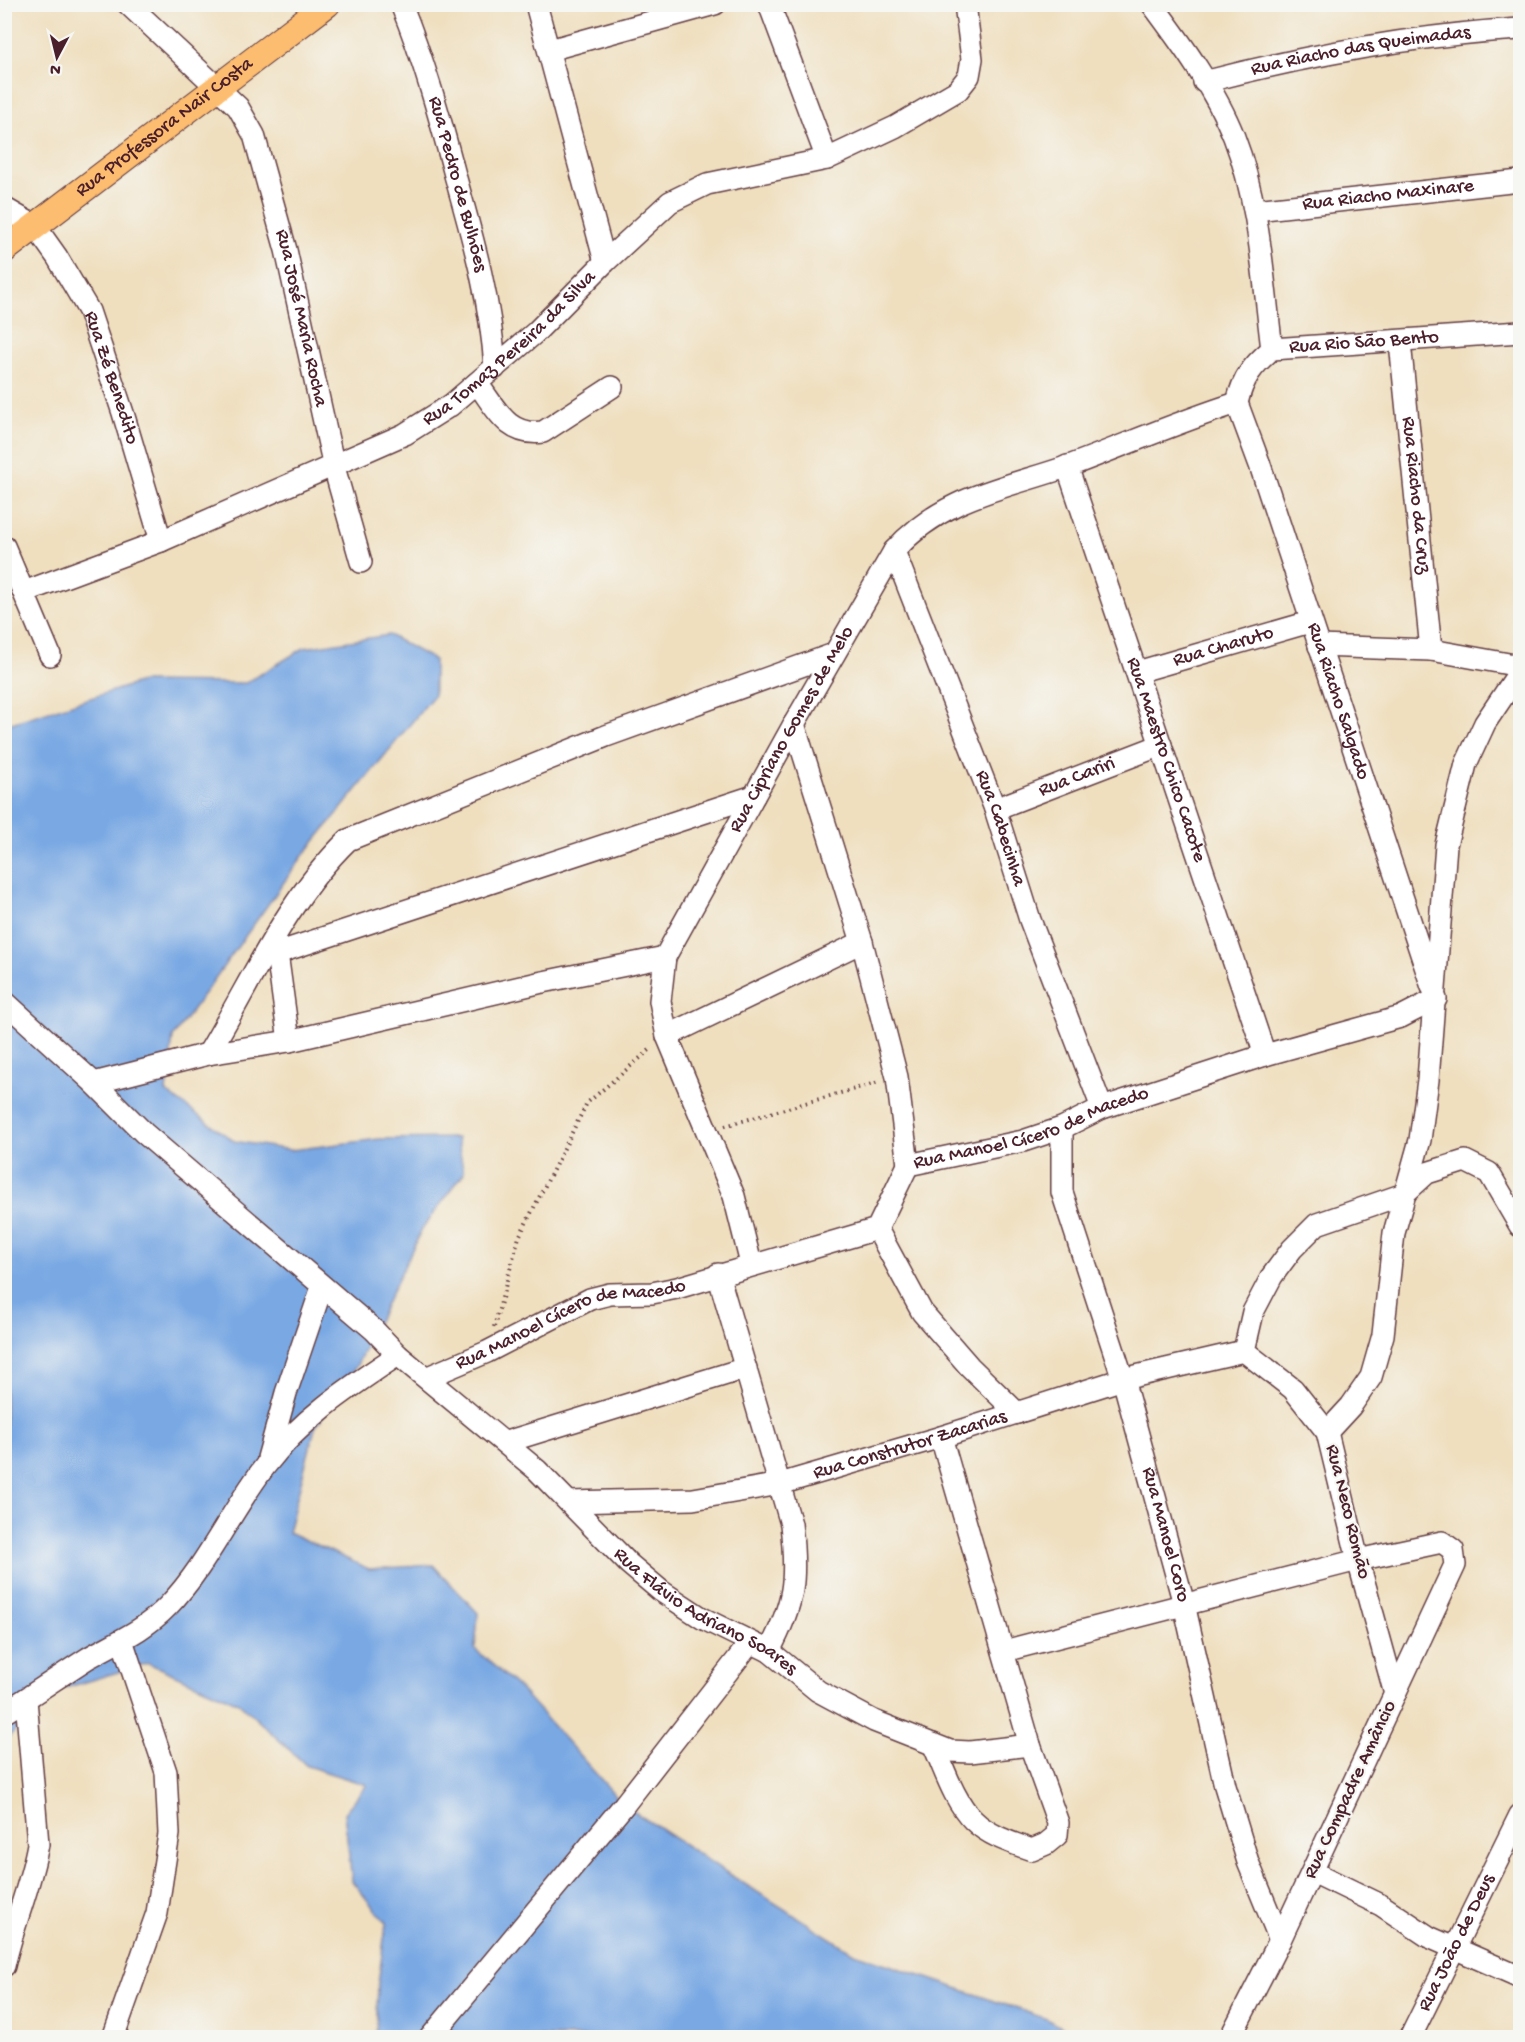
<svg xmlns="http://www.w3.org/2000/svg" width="1525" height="2042" font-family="'Gochi Hand',sans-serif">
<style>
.water{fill:#79a8e3;stroke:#626487;stroke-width:1.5}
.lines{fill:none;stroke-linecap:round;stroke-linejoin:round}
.minor-casing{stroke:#633c41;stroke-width:24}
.major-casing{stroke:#633c41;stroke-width:28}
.path{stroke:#633c41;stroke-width:4;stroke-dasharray:1.5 4.5;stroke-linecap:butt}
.minor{stroke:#fff;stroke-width:21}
.major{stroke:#fdbd6f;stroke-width:26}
.labels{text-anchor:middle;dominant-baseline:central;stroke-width:4.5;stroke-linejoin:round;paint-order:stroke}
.street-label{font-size:20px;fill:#4a1f2b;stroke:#f6f6f2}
</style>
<rect width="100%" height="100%" fill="#f6f6f2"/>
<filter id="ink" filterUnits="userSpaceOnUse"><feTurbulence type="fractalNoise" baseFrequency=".0167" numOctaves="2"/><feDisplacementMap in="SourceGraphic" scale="12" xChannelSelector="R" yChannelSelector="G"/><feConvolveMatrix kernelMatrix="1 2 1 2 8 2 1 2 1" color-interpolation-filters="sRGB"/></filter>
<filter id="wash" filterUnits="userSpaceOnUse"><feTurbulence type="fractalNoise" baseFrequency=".008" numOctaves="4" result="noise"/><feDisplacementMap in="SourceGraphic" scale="24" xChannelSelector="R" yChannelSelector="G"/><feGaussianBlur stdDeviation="1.35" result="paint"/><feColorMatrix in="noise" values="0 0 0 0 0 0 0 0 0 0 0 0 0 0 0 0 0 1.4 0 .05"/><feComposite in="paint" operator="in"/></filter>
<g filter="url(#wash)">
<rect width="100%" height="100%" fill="#efdfbf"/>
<polygon class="water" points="389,635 434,660 434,695 302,857 173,1037 166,1092 234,1141 291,1150 379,1139 457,1138 464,1173 422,1229 357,1365 315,1428 288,1532 369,1569 433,1565 478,1613 475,1649 520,1689 624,1805 721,1869 854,1953 1047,2019 1079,2037 376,2037 378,1984 386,1923 352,1881 344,1813 367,1785 307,1766 239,1703 148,1663 45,1694 5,1743 5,725 141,682 246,683 304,648"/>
</g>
<g filter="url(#ink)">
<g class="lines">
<g class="minor-casing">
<g id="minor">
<path id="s1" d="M128 4 238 107 254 135 286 250 334 467 361 562"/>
<path id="s2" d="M401 4C424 60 440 118 455 175 473 239 491 302 495 368"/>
<polyline points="536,4 605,262"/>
<polyline points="769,4 827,159"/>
<path d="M1152 4C1182 44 1216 91 1234 137 1260 204 1263 279 1272 349"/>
<polyline points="549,50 715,4"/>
<path id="s3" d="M1204 82C1309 55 1413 35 1520 29"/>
<path id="s4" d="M4 208 35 226 57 257 89 311 123 413 161 541"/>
<path id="s5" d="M1255 210 1520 181"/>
<path id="s6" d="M1400 342 1431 650"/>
<path d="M477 383C496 408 507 437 543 432L612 387"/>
<path id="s7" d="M1237 403 1260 465 1432 987"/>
<path id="s8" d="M1237 403C1243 378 1252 366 1272 349L1520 332"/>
<path id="s9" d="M1067 466 1265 1055"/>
<polyline points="4,546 50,655"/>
<path id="s10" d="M894 551 995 809 1030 920 1102 1108"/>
<path id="s11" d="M24 592 161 541 405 434 451 405 536 332 605 262 670 202 707 184 827 159 895 127 958 90 969 76 972 59 965 4"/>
<polyline points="1319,646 1431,650 1520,666"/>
<path id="s12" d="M1137 672 1310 622"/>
<polyline points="794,724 862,942 897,1077 908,1165"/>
<path id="s13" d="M995 809 1161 745"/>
<polyline points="277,953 289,1041"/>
<polyline points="265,957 754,796"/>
<path id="s14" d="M4 1001 94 1083 144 1133 374 1330 398 1355 537 1470 629 1564 661 1591 702 1618 769 1651 818 1691 874 1721 950 1751 970 1752 1030 1745"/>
<polyline points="667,1036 862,942"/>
<path d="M208 1054C251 982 287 899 348 840L606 736 834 654"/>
<polyline points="94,1083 208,1054 289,1041 538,983 665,957"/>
<path id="s15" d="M1062 1128V1192L1123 1379 1184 1604 1225 1786 1248 1862 1280 1940"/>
<path id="s16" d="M908 1165 1023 1141 1062 1128 1102 1108 1265 1055 1401 1017 1436 999"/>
<polyline points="877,1229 922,1312 969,1366 1017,1413"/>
<path id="s17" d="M751 1264 734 1196 667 1036 660 1001 665 957 794 724 894 551C943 496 1003 489 1069 466 1125 445 1180 421 1237 403"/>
<path d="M718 1274 791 1524C797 1579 795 1602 769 1651"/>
<path id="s18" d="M428 1377 487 1352 590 1299 610 1294 652 1293 677 1288 877 1229 908 1165"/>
<polyline points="1327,1432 1351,1406 1371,1377 1383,1335 1394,1233 1420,1140 1428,1080 1446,845 1466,764 1485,723 1520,671"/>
<polyline points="506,1442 746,1368"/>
<polyline points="268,1458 286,1393 322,1287"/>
<path id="s19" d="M569 1502 693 1499 780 1484 941 1437 1123 1379 1244 1351"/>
<polyline points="1004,1651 1358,1560 1442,1542 1453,1550 1455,1565 1280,1940 1230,2038"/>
<polyline points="1395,1694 1358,1560 1327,1432 1293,1389 1244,1351 1253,1312 1272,1276 1292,1249 1317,1224 1404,1194 1427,1173 1465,1161 1489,1173 1520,1226"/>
<path d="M4 1713C32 1695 60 1676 88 1658 116 1642 145 1630 168 1606 207 1566 231 1510 266 1465 302 1418 350 1387 398 1355"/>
<path d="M933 1744C944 1768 954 1801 973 1820 989 1836 1012 1843 1032 1850L1046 1844 1057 1835 1058 1823 1030 1745 941 1437"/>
<polyline points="1313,1872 1381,1905 1429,1937 1520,1977"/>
<path d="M4 1966C13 1925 31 1885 38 1844L26 1699"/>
<polyline points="113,2038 157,1913 169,1834 166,1772 122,1640"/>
<polyline points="430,2038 624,1805 750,1643"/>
<path id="s20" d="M1410 2038 1520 1815"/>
</g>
</g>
<g class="major-casing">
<g id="major">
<path id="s21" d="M4 250 327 4"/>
</g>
</g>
<g class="path">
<polyline points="725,1126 879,1082"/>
<polyline points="494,1327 519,1237 587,1103 652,1048"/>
</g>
<use href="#minor" class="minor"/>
<use href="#major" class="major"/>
</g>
</g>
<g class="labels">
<g class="street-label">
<text stroke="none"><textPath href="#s3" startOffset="160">Rua Riacho das Queimadas</textPath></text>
<text stroke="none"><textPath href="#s21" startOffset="202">Rua Professora Nair Costa</textPath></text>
<text stroke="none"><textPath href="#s2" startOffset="189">Rua Pedro de Bulhões</textPath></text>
<text stroke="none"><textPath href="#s5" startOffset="134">Rua Riacho Maxinare</textPath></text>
<text stroke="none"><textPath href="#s1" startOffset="372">Rua José Maria Rocha</textPath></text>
<text stroke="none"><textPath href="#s8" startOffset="158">Rua Rio São Bento</textPath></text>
<text stroke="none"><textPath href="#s11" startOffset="548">Rua Tomaz Pereira da Silva</textPath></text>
<text stroke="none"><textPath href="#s4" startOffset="207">Rua Zé Benedito</textPath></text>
<text stroke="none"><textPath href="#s6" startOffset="154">Rua Riacho da Cruz</textPath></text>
<text stroke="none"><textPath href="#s12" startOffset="90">Rua Charuto</textPath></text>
<text stroke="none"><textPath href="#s7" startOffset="315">Rua Riacho Salgado</textPath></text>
<text stroke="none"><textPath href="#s17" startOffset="584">Rua Cipriano Gomes de Melo</textPath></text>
<text stroke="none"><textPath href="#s9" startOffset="310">Rua Maestro Chico Cacote</textPath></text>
<text stroke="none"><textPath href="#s13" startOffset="88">Rua Cariri</textPath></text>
<text stroke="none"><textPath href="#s10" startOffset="297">Rua Cabecinha</textPath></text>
<text stroke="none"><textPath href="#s16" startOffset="129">Rua Manoel Cícero de Macedo</textPath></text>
<text stroke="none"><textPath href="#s18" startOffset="154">Rua Manoel Cícero de Macedo</textPath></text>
<text stroke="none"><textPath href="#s19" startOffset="348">Rua Construtor Zacarias</textPath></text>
<text transform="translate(1347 1512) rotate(76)">Rua Neco Romão</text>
<text stroke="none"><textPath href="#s15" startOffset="422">Rua Manoel Coro</textPath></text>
<text stroke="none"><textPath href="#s14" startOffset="932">Rua Flávio Adriano Soares</textPath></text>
<text transform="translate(1351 1790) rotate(-65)">Rua Compadre Amâncio</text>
<text stroke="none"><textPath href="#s20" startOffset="106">Rua João de Deus</textPath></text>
</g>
</g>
<rect width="1525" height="2042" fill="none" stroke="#f6f6f2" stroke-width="24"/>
<g transform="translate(57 57) rotate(187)" stroke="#f6f6f2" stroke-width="4.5" paint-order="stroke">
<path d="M0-4.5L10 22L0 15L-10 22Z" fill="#4a1f2b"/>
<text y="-9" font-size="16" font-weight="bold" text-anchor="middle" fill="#4a1f2b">N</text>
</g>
</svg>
